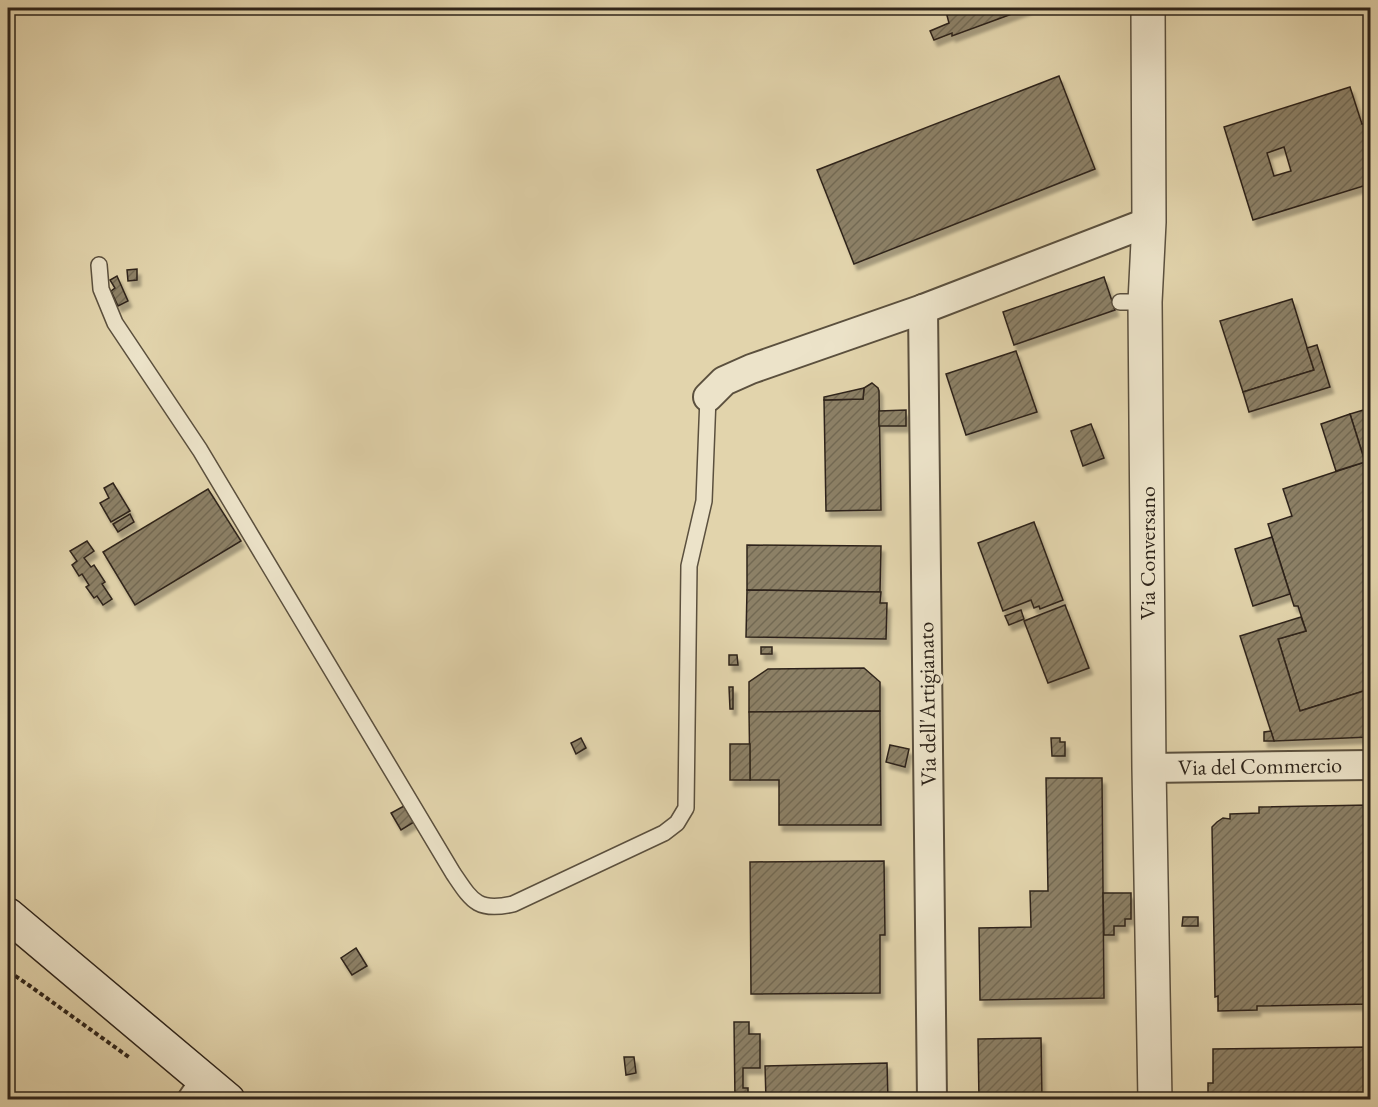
<svg xmlns="http://www.w3.org/2000/svg" width="1378" height="1107" font-family="'EB Garamond',serif">
<style>
.building{fill:url(#building-hatch);stroke:#2e241a;stroke-width:1.5;fill-rule:evenodd;filter:url(#shadow)}
.lines{fill:none;stroke-linecap:round;stroke-linejoin:round}
.service-casing{stroke:#5b503e;stroke-width:18}
.minor-casing{stroke:#5b503e;stroke-width:32}
.tertiary-casing{stroke:#5b503e;stroke-width:36}
.secondary-casing{stroke:#2e241a;stroke-width:36}
.path{stroke:#2e241a;stroke-width:4;stroke-dasharray:4.5 3;stroke-linecap:butt}
.service{stroke:#ece3c9;stroke-width:15}
.minor{stroke:#ece3c9;stroke-width:28}
.tertiary{stroke:#ece3c9;stroke-width:33}
.secondary{stroke:#ece3c9;stroke-width:33}
.labels{text-anchor:middle;dominant-baseline:central;stroke-width:6;stroke-linejoin:round;paint-order:stroke}
.street-label{font-size:22px;fill:#2e241a;stroke:#ece3c9}
</style>
<defs>
<pattern id="building-hatch" width="6" height="6" patternUnits="userSpaceOnUse" patternTransform="scale(1.5)"><rect width="6" height="6" fill="#8c8066"/><path d="M-1 1l2-2M0 6l6-6M5 7l2-2" fill="none" stroke="#736953"/></pattern>
<filter id="shadow"><feDropShadow dx="3.5" dy="6" stdDeviation="1.5" flood-color="#0004"/></filter>
</defs>
<rect width="100%" height="100%" fill="#e2d4ac"/>
<filter id="stains"><feTurbulence type="fractalNoise" baseFrequency=".00333" numOctaves="4"/><feColorMatrix values="0 0 0 0 .2 0 0 0 0 .09 0 0 0 0 .02 0 0 0 .5 -.17"/></filter>
<radialGradient id="worn" r=".72"><stop offset=".6" stop-color="#630" stop-opacity="0"/><stop offset="1" stop-color="#630" stop-opacity=".3"/></radialGradient>
<g class="building">
<polygon points="945,8 1028,8 952,36 952,33 934,40 930,31 949,23"/>
<polygon points="1059,76 1095,169 854,264 817,170"/>
<path d="M1350 87 1362 124 1370 122V184L1253 220 1224 127ZM1284 147 1291 171 1274 176 1267 153Z"/>
<polygon points="137,269 137,280 128,281 127,270"/>
<polygon points="117,276 128,301 118,306 111,291 115,288 110,280"/>
<polygon points="1104,277 1115,310 1014,345 1003,312"/>
<polygon points="1292,299 1314,370 1243,392 1220,321"/>
<polygon points="1317,345 1330,387 1249,412 1243,392 1314,370 1307,348"/>
<polygon points="1016,351 1037,412 966,435 946,374"/>
<polygon points="872,383 878,388 879,391 881,510 826,511 824,400 863,399 864,388"/>
<polygon points="864,388 863,399 824,400 824,397"/>
<polygon points="1370,408 1370,689 1300,711 1278,639 1306,631 1298,606 1294,606 1268,524 1292,516 1283,489 1365,462 1350,414"/>
<polygon points="906,410 906,426 879,426 879,411"/>
<polygon points="1350,414 1365,462 1336,471 1321,424"/>
<polygon points="1091,424 1104,458 1083,466 1071,431"/>
<polygon points="113,483 130,511 111,522 100,503 109,498 104,488"/>
<polygon points="208,489 241,541 135,605 103,552"/>
<polygon points="130,514 134,522 118,532 113,524"/>
<polygon points="1034,522 1063,600 1040,609 1039,606 1034,608 1031,600 1003,611 978,543"/>
<polygon points="1272,537 1290,594 1253,606 1235,549"/>
<polygon points="87,541 94,551 84,558 91,567 94,565 105,582 102,584 112,599 103,605 97,596 94,598 86,587 89,585 82,574 79,576 72,565 77,561 70,551"/>
<polygon points="747,545 881,546 880,592 747,590"/>
<polygon points="747,590 881,592 880,603 887,603 886,639 746,637"/>
<polygon points="1065,605 1089,668 1048,683 1024,621"/>
<polygon points="1021,610 1024,619 1009,625 1005,616"/>
<polygon points="1301,617 1306,631 1278,639 1300,711 1370,689 1370,737 1274,741 1240,636"/>
<rect x="761" y="647" width="11" height="7"/>
<polygon points="729,655 737,655 738,665 729,665"/>
<polygon points="864,668 880,682 880,711 749,712 749,682 768,669"/>
<polygon points="729,687 733,687 733,709 730,709"/>
<polygon points="880,711 881,825 779,825 779,780 750,780 749,712"/>
<polygon points="1271,731 1274,741 1264,741 1264,732"/>
<polygon points="581,738 586,748 576,754 571,743"/>
<polygon points="1051,738 1060,738 1060,742 1065,742 1065,756 1052,756"/>
<rect x="730" y="744" width="20" height="36"/>
<polygon points="890,745 909,749 905,767 886,762"/>
<polygon points="1046,778 1102,778 1104,998 980,1000 979,928 1031,927 1030,891 1048,891"/>
<polygon points="1370,805 1370,1004 1257,1006 1257,1010 1218,1011 1218,996 1215,997 1212,827 1217,822 1223,818 1230,819 1230,814 1259,813 1259,807"/>
<polygon points="404,806 414,822 401,830 391,813"/>
<polygon points="884,861 885,935 880,935 880,993 751,994 750,862"/>
<polygon points="1103,893 1131,893 1131,919 1125,919 1125,926 1114,926 1114,935 1104,935"/>
<polygon points="1183,917 1198,917 1198,926 1182,926"/>
<polygon points="356,948 367,966 352,975 341,958"/>
<polygon points="734,1022 749,1022 749,1034 760,1034 760,1068 743,1068 743,1088 748,1088 748,1100 735,1100"/>
<polygon points="1041,1038 1042,1100 979,1100 978,1039"/>
<polygon points="1370,1047 1370,1100 1208,1100 1208,1083 1213,1083 1213,1049"/>
<polygon points="624,1057 634,1057 636,1073 626,1075"/>
<polygon points="887,1063 888,1100 766,1100 765,1066"/>
</g>
<g class="lines">
<g class="service-casing">
<g id="service">
<path d="M99 265 101 289 115 323 200 450 453 873C472 901 477 912 513 904L664 833 677 823 686 808 689 566 704 501 708 397"/>
<polyline points="1120,302 1145,302"/>
</g>
</g>
<g class="minor-casing">
<g id="minor">
<polyline points="923,309 932,1100"/>
<polyline points="708,397 724,381 751,369 923,309 1149,222"/>
<polyline points="1149,768 1370,765"/>
<polyline points="192,1100 205,1081"/>
</g>
</g>
<g class="tertiary-casing">
<polyline id="tertiary" points="1148,8 1149,222 1145,302 1149,768 1155,1100"/>
</g>
<g class="secondary-casing">
<polyline id="secondary" points="8,915 228,1100"/>
</g>
<polyline class="path" points="8,974 14,975 30,986 130,1058"/>
<use href="#service" class="service"/>
<use href="#minor" class="minor"/>
<use href="#tertiary" class="tertiary"/>
<use href="#secondary" class="secondary"/>
</g>
<g class="labels">
<g class="street-label">
<text transform="translate(1147 553) rotate(-90)">Via Conversano</text>
<text transform="translate(927 704) rotate(-91)">Via dell'Artigianato</text>
<text transform="translate(1260 766) rotate(-1)">Via del Commercio</text>
</g>
</g>
<rect width="1378" height="1107" fill="none" stroke="#e2d4ac" stroke-width="30"/>
<rect x="9" y="9" width="1360" height="1089" fill="none" stroke="#2e241a" stroke-width="3"/>
<rect x="15" y="15" width="1348" height="1077" fill="none" stroke="#2e241a" stroke-width="1.5"/>
<rect width="100%" height="100%" filter="url(#stains)"/>
<rect width="100%" height="100%" fill="url(#worn)"/>
</svg>
